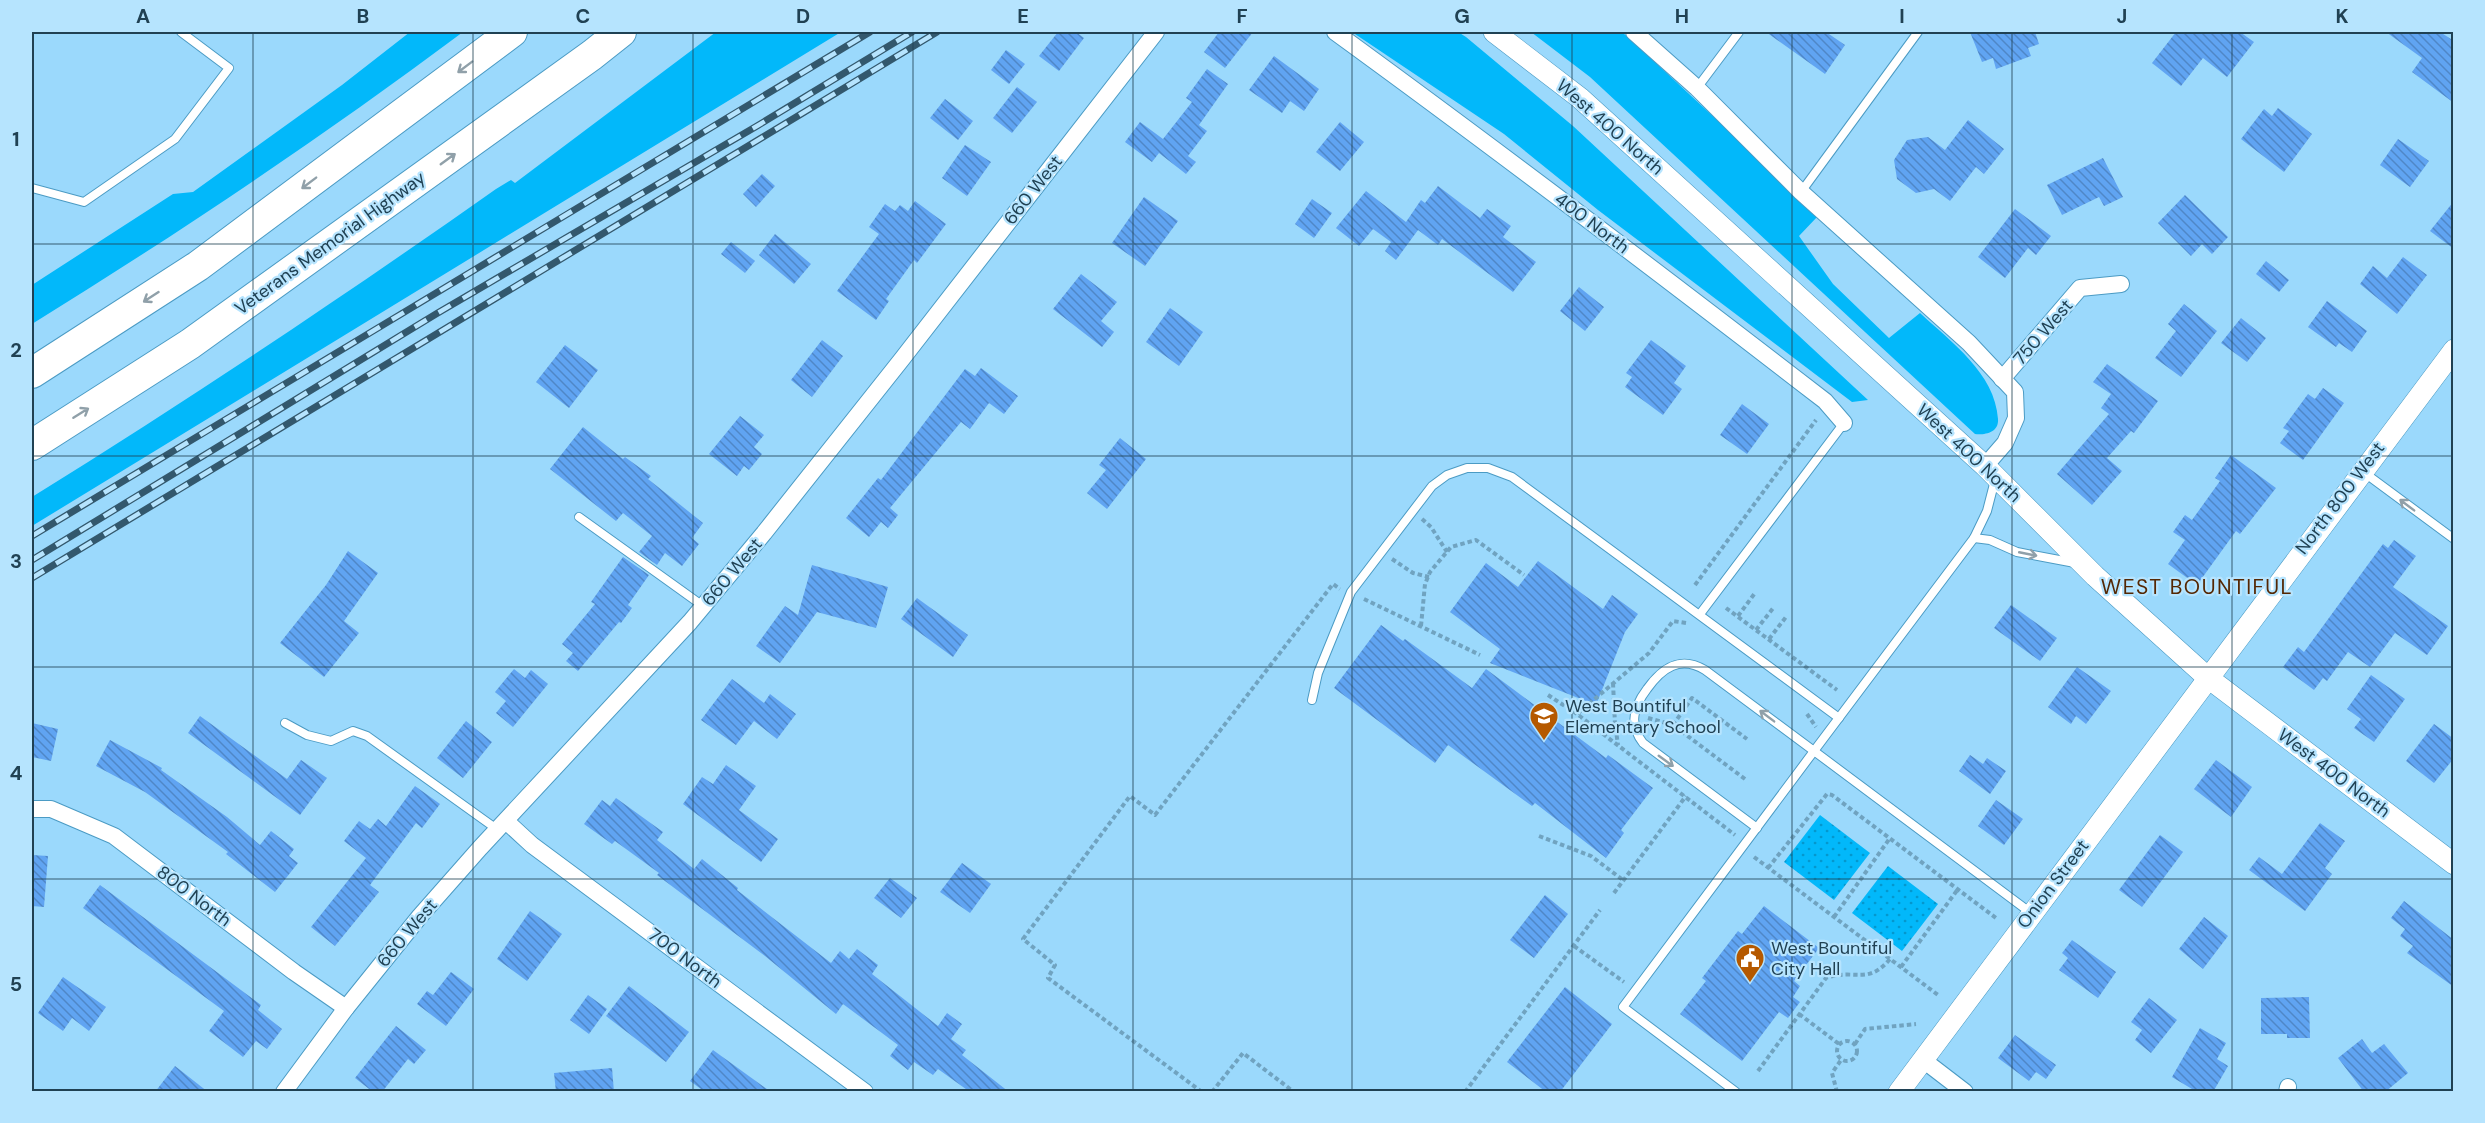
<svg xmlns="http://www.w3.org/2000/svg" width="2485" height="1123" font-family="'DM Sans',sans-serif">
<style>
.green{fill:#02b8fa}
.park{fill:url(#park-dots)}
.building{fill:url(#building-back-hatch)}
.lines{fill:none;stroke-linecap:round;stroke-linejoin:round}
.service-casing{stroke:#4b9bc4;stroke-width:10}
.minor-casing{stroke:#4b9bc4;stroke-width:18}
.tertiary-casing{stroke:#4b9bc4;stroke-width:22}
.motorway-casing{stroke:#4b9bc4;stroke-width:32}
.path{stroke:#70a3c0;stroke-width:4;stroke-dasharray:4.5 3;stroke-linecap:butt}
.service{stroke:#fff;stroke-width:8}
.minor{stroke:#fff;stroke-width:16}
.tertiary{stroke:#fff;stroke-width:21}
.motorway{stroke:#fff;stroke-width:30}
.rail-casing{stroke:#33586d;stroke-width:7}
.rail{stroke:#b6e4fe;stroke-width:4.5;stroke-dasharray:14;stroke-linecap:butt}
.oneway{stroke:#90a0a9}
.grid{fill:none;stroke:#204153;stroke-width:1.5;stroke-opacity:0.55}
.labels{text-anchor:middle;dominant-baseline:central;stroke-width:4.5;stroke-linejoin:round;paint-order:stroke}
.street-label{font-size:18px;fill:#204153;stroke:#b6e4fe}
.poi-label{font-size:18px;fill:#204153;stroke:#b6e4fe;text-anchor:start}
.quarter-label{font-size:21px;letter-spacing:1.5px;fill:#542703;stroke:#b6e4fe}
.neatline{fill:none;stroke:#204153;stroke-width:2}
.grid-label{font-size:20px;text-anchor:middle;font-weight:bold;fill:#204153}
</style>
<defs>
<pattern id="park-dots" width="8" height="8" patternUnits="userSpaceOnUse" patternTransform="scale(1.5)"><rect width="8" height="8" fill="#02b8fa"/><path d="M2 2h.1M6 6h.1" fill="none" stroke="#0497cd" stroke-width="1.8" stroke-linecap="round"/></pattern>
<pattern id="building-back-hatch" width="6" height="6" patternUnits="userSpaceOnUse" patternTransform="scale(1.5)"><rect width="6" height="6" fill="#60a4f2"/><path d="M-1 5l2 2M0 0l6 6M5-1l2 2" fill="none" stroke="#4f87c7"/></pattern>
</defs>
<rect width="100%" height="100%" fill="#9bd9fc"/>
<g class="green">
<path d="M410 32H463C324 136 179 233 32 324V285L173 194 193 192 342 85Z"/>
<path d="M716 32H841L32 526V497C190 399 344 296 496 189L511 180 515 183Z"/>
<polygon points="1352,32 1458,32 1466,37 1573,126 1868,400 1852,402 1598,210 1504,134"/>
<path d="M1531 32H1621L1627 36 1748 149 1817 217 1799 236 1833 284 1889 338 1920 313C1951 342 1995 373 1998 419 1999 432 1986 435 1975 434L1590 77Z"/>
</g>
<g class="park">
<polygon points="1820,815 1870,853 1834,900 1784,862"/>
<polygon points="1888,866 1938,904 1902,951 1852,913"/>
</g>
<g class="building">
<polygon points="1058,32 1076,32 1084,38 1059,71 1039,56"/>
<polygon points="1219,32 1253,32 1225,68 1204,52"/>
<polygon points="1766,32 1826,32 1845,45 1825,74"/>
<polygon points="1970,32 2035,32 2039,44 2028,48 2031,56 1996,69 1993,58 1982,62"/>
<polygon points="2176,32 2240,32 2254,42 2227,77 2203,58 2181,86 2152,63"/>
<polygon points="2386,32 2440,32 2454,41 2454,103 2412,72 2422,58"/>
<polygon points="1006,50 1025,64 1009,84 991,70"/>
<polygon points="1274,56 1319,89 1304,111 1290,101 1282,113 1249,90"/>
<polygon points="1207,69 1228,84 1199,125 1207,131 1188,156 1196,162 1186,174 1159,153 1152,162 1125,142 1140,122 1163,139 1192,102 1186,98"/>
<polygon points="1017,87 1037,102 1012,133 993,118"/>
<polygon points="945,99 973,121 958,140 930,118"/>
<polygon points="2278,108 2312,134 2284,172 2241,139 2264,109 2272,116"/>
<polygon points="1968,120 2004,149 1984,174 1976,167 1950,201 1934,189 1916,193 1897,179 1894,160 1907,140 1928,137 1945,150"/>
<polygon points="1340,122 1364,142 1340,171 1316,152"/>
<polygon points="2398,139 2429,161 2410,187 2380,165"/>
<polygon points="965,145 991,162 967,196 942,178"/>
<polygon points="2103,158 2123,197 2104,206 2099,197 2062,215 2047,185"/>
<polygon points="762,174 775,186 756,207 743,194"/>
<polygon points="1438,186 1480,218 1487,209 1511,226 1503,237 1536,262 1513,292 1442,239 1438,245 1418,230 1396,260 1385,251 1391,242 1373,229 1359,246 1336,228 1366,191 1406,222 1421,200 1425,203"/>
<polygon points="2185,195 2228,237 2212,254 2202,244 2191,256 2158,223"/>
<polygon points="1144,197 1178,221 1145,266 1112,243"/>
<polygon points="1312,199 1332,213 1314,238 1295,224"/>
<polygon points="915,201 946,224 917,263 914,260 886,299 889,301 876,320 837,291 879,234 869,227 885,204 895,211 900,205 908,211"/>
<polygon points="2454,201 2454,249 2430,231"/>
<polygon points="2015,209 2051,236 2036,255 2028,248 2005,278 1978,257"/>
<polygon points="775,234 811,264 794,284 759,255"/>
<polygon points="731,242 755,261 745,273 721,254"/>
<polygon points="2403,257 2427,275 2397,314 2360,284 2373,266 2387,278"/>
<polygon points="2266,261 2289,280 2279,292 2256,274"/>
<polygon points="1081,274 1117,302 1101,321 1114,332 1102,347 1053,309"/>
<polygon points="1579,287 1604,307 1585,331 1560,311"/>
<polygon points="2327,301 2367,331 2352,352 2339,343 2336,347 2308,327"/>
<polygon points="2184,304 2217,331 2181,377 2155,358 2176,331 2168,324"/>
<polygon points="1170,308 1203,332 1179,366 1146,342"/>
<polygon points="2241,318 2266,338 2247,362 2221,343"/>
<polygon points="822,340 843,356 812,397 791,380"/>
<polygon points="1651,340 1686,366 1674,383 1682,389 1663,415 1625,387 1632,377 1626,373"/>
<polygon points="565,345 598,370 569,408 536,382"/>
<polygon points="2107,364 2158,401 2134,433 2131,431 2107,458 2122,471 2092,505 2057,474 2109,414 2101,408 2111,394 2093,382"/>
<polygon points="981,368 1018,396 1004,414 989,403 970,429 961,422 890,508 898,515 888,528 881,522 869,537 846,518 878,478 881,480 965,369 975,376"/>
<polygon points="2323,388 2344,403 2303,460 2280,443 2289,431 2283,428 2308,394 2315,399"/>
<polygon points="1742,404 1769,424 1747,454 1720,435"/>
<polygon points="740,416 764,435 754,447 762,454 749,470 744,466 737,476 709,454"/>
<polygon points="583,427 623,459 625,457 651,476 648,479 703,523 692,538 699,544 682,566 665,553 657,565 639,552 652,536 623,513 616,521 550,469"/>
<polygon points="1120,438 1146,459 1107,509 1087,493 1106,470 1099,465"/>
<polygon points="2231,455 2276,488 2240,534 2236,531 2197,585 2168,564 2185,540 2173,532 2185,515 2192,520 2220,481 2215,478"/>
<polygon points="2394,540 2416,556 2393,587 2448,626 2427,655 2395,633 2370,667 2348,652 2327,681 2323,678 2314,690 2283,667 2298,647 2304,652 2383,544 2388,548"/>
<polygon points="348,551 378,573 344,621 359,633 324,677 280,643 326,585"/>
<polygon points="623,557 649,575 628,605 632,608 621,623 619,622 578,671 566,661 573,653 562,644 595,604 591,602"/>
<polygon points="1538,561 1603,609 1612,595 1638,614 1625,632 1596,705 1490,663 1500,649 1450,612 1486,563 1518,587"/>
<polygon points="812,565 888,587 876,628 817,612 780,663 756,646 785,606 798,615"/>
<polygon points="917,598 968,635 953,657 901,619"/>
<polygon points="2011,605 2057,638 2040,661 1994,628"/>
<polygon points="1381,625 1403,641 1405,639 1472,688 1486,669 1606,758 1608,755 1653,788 1621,830 1624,833 1606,858 1535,803 1532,806 1448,745 1435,763 1334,688"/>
<polygon points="2077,667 2111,691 2086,724 2076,716 2071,724 2048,707"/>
<polygon points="514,669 525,678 531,670 548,684 513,727 496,713 506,701 495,692"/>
<polygon points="2371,675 2405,699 2374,742 2354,728 2361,719 2347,709"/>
<polygon points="732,679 764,703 770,694 796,714 777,739 754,721 736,745 701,720"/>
<polygon points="200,716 287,779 301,760 327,778 300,815 188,733"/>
<polygon points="466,721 492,742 463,778 437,758"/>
<polygon points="32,723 58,729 51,761 32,757"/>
<polygon points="2434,724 2454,739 2454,758 2434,783 2406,761"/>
<polygon points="110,740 162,768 161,770 227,817 260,845 271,831 294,849 289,856 298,863 275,892 226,854 228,852 145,792 96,766"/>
<polygon points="1970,755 1983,764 1987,758 2006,771 1990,794 1959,771"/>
<polygon points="2216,760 2252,787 2231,817 2194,789"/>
<polygon points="726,765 756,786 739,810 778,839 761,862 683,804 702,777 713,784"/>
<polygon points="415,786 440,804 422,828 416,823 370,885 379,892 335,946 311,927 366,858 344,841 359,821 370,829 378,819 386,826"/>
<polygon points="616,798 663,832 657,840 694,869 702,859 738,888 737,890 831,963 840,951 849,959 857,949 878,965 872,974 938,1026 947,1013 962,1024 951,1039 966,1050 962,1055 1009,1092 970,1092 938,1069 933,1075 914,1062 908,1070 890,1056 898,1045 886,1036 843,1004 836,1014 765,956 657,875 659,873 615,841 612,844 584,824 602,800 610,806"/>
<polygon points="1996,800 2023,819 2004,845 1978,826"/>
<polygon points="2320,823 2345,841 2325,868 2332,874 2305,911 2249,870 2259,857 2282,874"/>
<polygon points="2160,835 2183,852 2142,907 2119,890"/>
<polygon points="32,855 48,856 44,907 32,906"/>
<polygon points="962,863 991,884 970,913 940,892"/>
<polygon points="890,878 917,898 901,918 874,898"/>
<polygon points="100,885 261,1005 258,1010 282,1029 267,1049 256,1041 243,1057 209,1031 224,1011 83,908"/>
<polygon points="1545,895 1568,914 1534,958 1510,940"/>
<polygon points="2404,901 2454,940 2454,987 2407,953 2413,946 2400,936 2405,929 2391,918"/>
<polygon points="1764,906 1819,948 1794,981 1800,986 1793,997 1800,1002 1788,1018 1779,1012 1742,1061 1680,1014 1706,981 1702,978 1738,931 1742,934"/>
<polygon points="530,911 562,934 527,981 497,959"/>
<polygon points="2204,917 2228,936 2203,969 2179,949"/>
<polygon points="2072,940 2116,972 2098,998 2059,970 2068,958 2062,953"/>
<polygon points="451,972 474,989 446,1026 417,1004 427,991 433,995"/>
<polygon points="63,977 106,1007 89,1031 72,1018 63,1031 38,1013"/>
<polygon points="629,986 689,1032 666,1062 606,1016"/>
<polygon points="1565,987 1612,1024 1560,1092 1546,1092 1507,1062"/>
<polygon points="588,995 607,1009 589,1034 570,1020"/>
<polygon points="2309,997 2310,1038 2287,1038 2287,1034 2261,1034 2261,998"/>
<polygon points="2149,998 2177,1020 2151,1053 2135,1040 2142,1030 2131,1022"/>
<polygon points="396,1026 426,1050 414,1064 408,1059 382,1092 373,1092 355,1078"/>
<polygon points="2200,1028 2226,1043 2217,1059 2228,1066 2213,1092 2197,1092 2172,1077"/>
<polygon points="2015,1035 2056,1065 2046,1079 2036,1072 2029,1081 1998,1058"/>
<polygon points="2362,1039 2372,1053 2384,1044 2408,1073 2385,1092 2364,1092 2338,1058"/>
<polygon points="713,1050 771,1092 705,1092 690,1081"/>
<polygon points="175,1066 208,1092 155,1092"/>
<polygon points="612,1068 614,1092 556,1092 554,1073"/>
</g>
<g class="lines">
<g class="service-casing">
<g id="service">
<polyline points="1697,88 1739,32"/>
<polyline points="32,188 84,202 175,139 229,68 181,32"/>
<polyline points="1801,192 1918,32"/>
<polyline points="2362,471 2454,539"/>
<polyline points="579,517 703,606"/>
<polyline points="1974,538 1990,540 2017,552 2075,563"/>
<polyline points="1700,614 1844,423"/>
<polyline points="1312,700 1318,673 1351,592 1432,486 1447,475 1467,468 1488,468 1512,477 1839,718"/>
<polyline points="285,723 307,735 331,741 353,731 367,736 498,830"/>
<path d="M1757 828 1643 743C1628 724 1634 706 1647 689 1662 668 1680 655 1705 670L1814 751 1974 538 1987 511 1995 480"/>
<polyline points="1736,1092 1623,1007 1814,751 2031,913"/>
</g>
</g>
<g class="minor-casing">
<g id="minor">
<path d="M1335 32C1500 152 1663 276 1825 401L1844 423"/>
<polyline points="1634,32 1697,88 1801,192 1969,343 2015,392 2016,418 2005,443 1985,466"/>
<polyline points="2002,379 2080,288 2121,284"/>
<polyline points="32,809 51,809 114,836 294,972 346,1008"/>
<polyline points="507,822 532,845 865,1092"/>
<polyline points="1922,1059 1965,1092"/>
<polyline points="284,1092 346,1008 420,916 480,848 690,622 764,533 902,359 1156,32"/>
<polyline points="2287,1092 2288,1087"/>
</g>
</g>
<g class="tertiary-casing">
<g id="tertiary">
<polyline points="1494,32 1580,98 1985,466 2095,576 2207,677 2454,864"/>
<polyline points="1899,1092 2454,350"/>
</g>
</g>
<g class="motorway-casing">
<g id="motorway">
<polyline points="32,373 198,266 512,32"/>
<polyline points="32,445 190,344 592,55 621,32"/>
</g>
</g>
<g class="path">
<polyline points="1422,519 1431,527 1447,552"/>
<polyline points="1392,559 1413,573 1429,577"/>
<polyline points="1695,585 1816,420"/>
<polyline points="1364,599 1480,655"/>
<polyline points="1726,608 1837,690"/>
<polyline points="1738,616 1755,593"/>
<polyline points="1686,623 1673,621 1649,653 1577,714 1735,835"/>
<polyline points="1421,626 1425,584 1430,572 1451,547 1476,540 1524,575"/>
<polyline points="1756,630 1774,607"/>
<polyline points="1769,639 1786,617"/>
<polyline points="1613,683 1615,724 1618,745"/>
<polyline points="1548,695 1577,714"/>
<polyline points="1807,714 1816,727"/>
<polyline points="1648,718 1673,725"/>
<polyline points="1745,779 1673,725 1692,698 1747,739"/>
<polyline points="1539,836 1591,856 1623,880"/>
<polyline points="1754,857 1938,995"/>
<polyline points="1768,868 1827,794 1832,795 1996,918"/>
<polyline points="1614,893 1686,796"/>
<polyline points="1834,917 1890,838"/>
<polyline points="1574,946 1624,982"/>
<polyline points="1901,967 1958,889"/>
<polyline points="1799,1014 1839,1044"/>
<circle cx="1847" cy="1051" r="10"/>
<polyline points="1855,1044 1865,1029 1916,1024"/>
<path d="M1758 1071 1826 978C1855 968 1867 986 1890 959"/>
<polyline points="1202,1092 1048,978 1055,965 1023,939 1130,796 1155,815 1333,584 1340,589"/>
<polyline points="1212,1092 1243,1053 1294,1092"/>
<polyline points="1465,1092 1600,910"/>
<polyline points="1837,1092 1832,1073 1841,1060"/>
</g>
<use href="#service" class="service"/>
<use href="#minor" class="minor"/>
<use href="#tertiary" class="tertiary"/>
<use href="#motorway" class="motorway"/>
<g class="rail-casing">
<g id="rail">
<polyline points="32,536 870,32"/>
<polyline points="32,560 436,314 757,126 912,32"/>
<polyline points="32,578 937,32"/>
</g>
</g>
<use href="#rail" class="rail"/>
</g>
<defs><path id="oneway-shaft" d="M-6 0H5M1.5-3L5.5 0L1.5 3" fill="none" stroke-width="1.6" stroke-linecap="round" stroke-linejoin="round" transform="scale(1.5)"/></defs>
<g class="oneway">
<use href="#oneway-shaft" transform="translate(465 67) rotate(143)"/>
<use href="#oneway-shaft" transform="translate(448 159) rotate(-36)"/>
<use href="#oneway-shaft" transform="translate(309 183) rotate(143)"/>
<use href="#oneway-shaft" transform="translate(151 297) rotate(147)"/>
<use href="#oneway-shaft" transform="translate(81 413) rotate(-32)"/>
<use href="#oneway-shaft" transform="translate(2407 505) rotate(-143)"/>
<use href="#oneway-shaft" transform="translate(2028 554) rotate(11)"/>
<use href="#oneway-shaft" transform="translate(1767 716) rotate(-143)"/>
<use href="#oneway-shaft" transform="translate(1666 761) rotate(36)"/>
</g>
<path class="grid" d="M253 32V1092M473 32V1092M693 32V1092M913 32V1092M1133 32V1092M1352 32V1092M1572 32V1092M1792 32V1092M2012 32V1092M2232 32V1092M32 244H2454M32 456H2454M32 667H2454M32 879H2454"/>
<defs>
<g id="school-pin" transform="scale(1.5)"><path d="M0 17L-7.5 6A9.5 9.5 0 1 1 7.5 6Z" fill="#b55900" stroke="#b6e4fe"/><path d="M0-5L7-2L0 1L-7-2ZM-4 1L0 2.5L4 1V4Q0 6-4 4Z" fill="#fff"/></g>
<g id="civic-pin" transform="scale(1.5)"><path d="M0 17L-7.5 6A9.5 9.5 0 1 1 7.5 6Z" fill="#b55900" stroke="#b6e4fe"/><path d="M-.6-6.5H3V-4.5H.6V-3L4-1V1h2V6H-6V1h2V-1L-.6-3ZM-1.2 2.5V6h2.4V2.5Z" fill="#fff"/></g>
</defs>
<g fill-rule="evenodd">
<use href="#school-pin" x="1544" y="716"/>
<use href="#civic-pin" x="1750" y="958"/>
</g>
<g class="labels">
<g class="street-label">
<text transform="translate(1610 127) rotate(41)">West 400 North</text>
<text transform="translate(1033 190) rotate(-52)">660 West</text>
<text transform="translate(1592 223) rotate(37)">400 North</text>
<text transform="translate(330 243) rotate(-36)">Veterans Memorial Highway</text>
<text transform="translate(2043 332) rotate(-49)">750 West</text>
<text transform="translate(1969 453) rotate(43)">West 400 North</text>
<text transform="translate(2340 498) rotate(-53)">North 800 West</text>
<text transform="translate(732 572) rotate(-50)">660 West</text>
<text transform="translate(2334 773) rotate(37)">West 400 North</text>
<text transform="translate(2053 884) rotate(-53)">Onion Street</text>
<text transform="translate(194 896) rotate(37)">800 North</text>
<text transform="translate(407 933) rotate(-50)">660 West</text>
<text transform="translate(685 958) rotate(37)">700 North</text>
</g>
<g class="poi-label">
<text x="1565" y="706">West Bountiful<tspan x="1565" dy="21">Elementary School</tspan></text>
<text x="1771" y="948">West Bountiful<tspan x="1771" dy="21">City Hall</tspan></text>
</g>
<g class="quarter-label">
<text x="2197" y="587">WEST BOUNTIFUL</text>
</g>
</g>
<rect width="2485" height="1123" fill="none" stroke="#b6e4fe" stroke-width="66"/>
<rect x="33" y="33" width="2419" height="1057" class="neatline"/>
<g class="grid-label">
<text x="143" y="23">A</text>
<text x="363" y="23">B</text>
<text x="583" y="23">C</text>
<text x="803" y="23">D</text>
<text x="1023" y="23">E</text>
<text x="1242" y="23">F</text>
<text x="1462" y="23">G</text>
<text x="1682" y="23">H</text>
<text x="1902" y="23">I</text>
<text x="2122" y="23">J</text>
<text x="2342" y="23">K</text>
<text x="16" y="146">1</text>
<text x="16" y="357">2</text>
<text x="16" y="568">3</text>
<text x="16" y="780">4</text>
<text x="16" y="991">5</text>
</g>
</svg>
